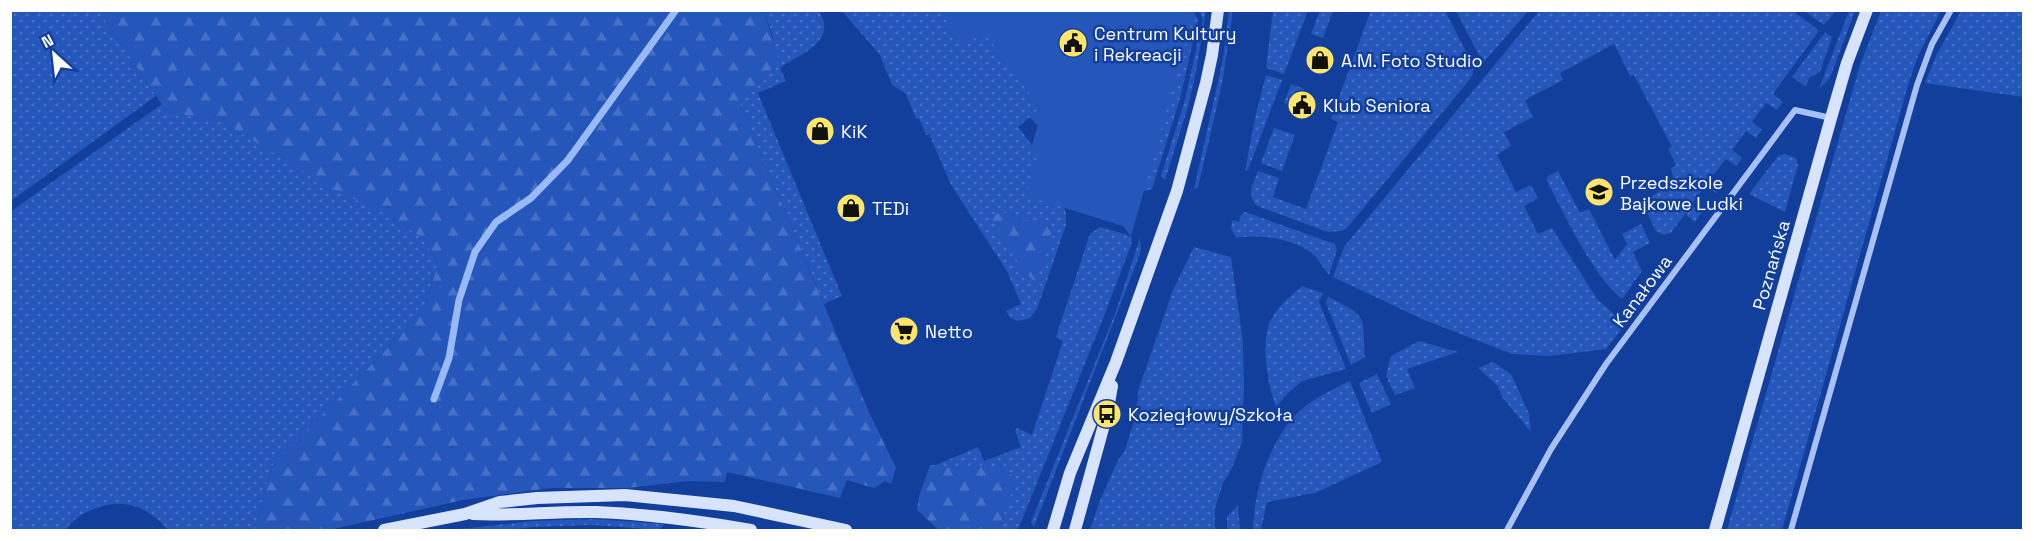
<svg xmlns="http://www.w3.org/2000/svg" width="2034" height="541" font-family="'Space Grotesk',sans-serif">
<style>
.grass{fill:url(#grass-dots);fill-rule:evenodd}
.forest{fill:url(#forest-firs)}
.garden{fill:#2557bb}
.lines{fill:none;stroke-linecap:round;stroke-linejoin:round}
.stream{stroke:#9abaf7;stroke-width:7}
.street{stroke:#a8c1f4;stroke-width:6}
.secondary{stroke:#d8e3fd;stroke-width:12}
.labels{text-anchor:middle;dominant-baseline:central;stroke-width:5;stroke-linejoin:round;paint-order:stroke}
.poi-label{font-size:18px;fill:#fff;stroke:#123e9c;text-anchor:start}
.street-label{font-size:18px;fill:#fff;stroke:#123e9c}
</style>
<defs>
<pattern id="grass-dots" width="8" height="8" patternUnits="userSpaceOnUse" patternTransform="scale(1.5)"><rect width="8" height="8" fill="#2557bb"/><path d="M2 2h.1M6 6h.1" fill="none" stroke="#4670c5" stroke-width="1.8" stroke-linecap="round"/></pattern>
<pattern id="forest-firs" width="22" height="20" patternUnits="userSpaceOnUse" patternTransform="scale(1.5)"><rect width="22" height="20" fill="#2557bb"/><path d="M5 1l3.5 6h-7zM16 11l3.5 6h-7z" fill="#4670c5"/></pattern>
</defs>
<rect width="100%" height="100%" fill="#123e9c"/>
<g class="grass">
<polygon points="1190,10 1193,11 1198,19 1181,95 1152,189 1138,193"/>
<path d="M1371 10 1445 11 1472 63 1473 73 1470 79 1347 228 1342 231 1328 232 1257 206C1246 195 1253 184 1258 171L1279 178 1273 197 1306 209 1338 122 1331 119Z"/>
<polygon points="11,11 99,11 156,96 11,201"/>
<path d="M764 11H819C838 41 802 53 780 68L786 81 758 93 842 296 824 304 738 99 766 79 773 38Z"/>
<path d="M842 11H973L1044 102 1063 206 1066 212V225L1037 309 1030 318C1019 322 1011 322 1006 311L1021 304 1007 271 951 185 929 134 926 135 919 118 916 119 906 94 892 85 880 55ZM1030 117 1038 126 1032 145 1018 127ZM1001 212 1048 226 1052 231 1036 282Z"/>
<polygon points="1199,11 1206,11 1196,72 1188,107 1165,180 1161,176 1184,103 1203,19"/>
<polygon points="1229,11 1232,11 1232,18 1222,84 1198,188 1194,189 1223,59"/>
<polygon points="1273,11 1308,11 1284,74 1266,68"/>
<polygon points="1320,11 1333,11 1323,38 1311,34"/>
<polygon points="1456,11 1528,11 1484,62 1482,61"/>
<polygon points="1539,11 1793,11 1817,29 1818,32 1773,94 1783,102 1777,110 1766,103 1752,122 1762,130 1756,138 1746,131 1732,150 1742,158 1736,166 1726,159 1711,178 1721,186 1716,193 1705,186 1691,205 1701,213 1695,222 1685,214 1670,234 1669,233 1664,235 1656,231 1642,202 1670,185 1673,176 1671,168 1676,165 1668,149 1672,147 1634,75 1630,76 1614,44 1560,73 1563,80 1525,100 1533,117 1504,132 1511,146 1497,155 1516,192 1531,185 1538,198 1524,206 1538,234 1552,228 1597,299 1617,317 1623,327 1606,349 1550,356 1512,354 1422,319 1333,277 1344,247"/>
<polygon points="1804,11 1836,11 1824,25"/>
<polygon points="1849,11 1855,11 1830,78 1819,89"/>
<polygon points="1881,11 1941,11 1918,56 1909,82 1782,530 1727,530 1860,65"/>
<polygon points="2021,11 2024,12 2023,97 1925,83 1936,56 1961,11"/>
<polygon points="1825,32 1832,37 1820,72 1809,78 1806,87 1792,77"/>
<polygon points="1266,75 1282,80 1248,170 1245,171 1255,118"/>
<polygon points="1291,84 1304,89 1297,108 1284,103"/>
<path d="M162 104 167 112 223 122 327 185 394 218 421 237 438 262 425 310 272 466 254 530H168C149 508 125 497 96 508 83 513 73 519 66 530H11L10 212Z"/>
<polygon points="1274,128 1295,135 1282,171 1261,163"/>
<polygon points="1785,154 1796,158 1798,165 1785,212 1749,194 1778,156"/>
<path d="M1558 171 1580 213 1589 209 1615 260 1627 244 1622 234 1641 224 1650 243 1633 252 1642 271 1622 299C1594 278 1564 214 1547 181L1548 176Z"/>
<path d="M1245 212 1335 244 1337 250 1329 275C1322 267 1316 254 1306 249 1286 238 1259 234 1236 238L1231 228 1232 220 1239 222 1241 215Z"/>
<polygon points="1100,227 1128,235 1132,238 1131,245 1104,316 1018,530 998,530 1014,486 929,468 930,465 936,465 978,447 984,461 1021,447 1015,431 1017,428 1032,435 1063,341 1056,337 1090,234"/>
<polygon points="1140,238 1141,251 1034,527 1031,522 1116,311"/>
<polygon points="1194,247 1231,257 1243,343 1244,386 1242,442 1231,470 1223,483 1215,508 1215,530 1090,530 1099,503 1117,462 1125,450 1137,411 1138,391 1173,290"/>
<path d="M1302 286 1323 293 1319 302 1346 369 1302 381 1288 393 1276 407C1268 388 1261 345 1269 324 1276 308 1289 297 1302 286Z"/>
<path d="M1328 297C1369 317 1362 314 1365 357L1351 365 1326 303Z"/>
<polygon points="1419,341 1458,352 1407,369 1415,388 1395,395 1386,376 1391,356"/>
<polygon points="1493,362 1511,374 1529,414 1531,432 1502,397 1498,386 1478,368"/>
<polygon points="1377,374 1391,404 1372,413 1359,383"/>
<path d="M1350 381 1382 462 1315 493 1267 502 1261 530H1253C1254 493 1267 448 1292 419 1307 401 1329 391 1350 381Z"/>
<polygon points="1238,505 1240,530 1227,530 1227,517"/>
<polygon points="594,519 664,524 660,530 593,525 534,527 506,530 450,530 533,521"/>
</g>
<g class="forest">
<polygon points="99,11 764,11 778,58 766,79 738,99 868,410 896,468 891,484 885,481 874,488 847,480 840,498 727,472 725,482 688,481 627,488 550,488 463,500 329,530 254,530 272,466 425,310 438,262 421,237 394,218 327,186 223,122 167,112"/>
<path d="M1001 212 1048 226 1052 231 1036 283C1018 265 1003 243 993 220L995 215Z"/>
<polygon points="984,465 1003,470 1013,476 1014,486 998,530 939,530 917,510 919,496 929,468"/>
</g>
<polygon class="garden" points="940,11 1195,11 1131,236 1123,226 1026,196 1038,158 1032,146 1038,125 1030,117 1040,108 984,32 963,47"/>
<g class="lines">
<polyline class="stream" points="434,399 449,358 459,300 475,252 496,222 531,198 568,160 676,10"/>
<g class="street">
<polyline points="1507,530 1551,449 1606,364 1795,110 1831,118"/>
<polyline points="1791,530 1917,85 1932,44 1951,10"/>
</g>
<g class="secondary">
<path d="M473 514C514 516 555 511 596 512 648 514 700 521 751 530"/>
<polyline points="384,530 465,514 500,502 537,498 625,495 734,506 846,530"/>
<polyline points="1053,530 1070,473 1116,362 1177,191 1206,83 1212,55 1218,10"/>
<polyline points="1075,530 1107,414 1112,386"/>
<polyline points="1715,530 1831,118 1847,63 1867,10"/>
</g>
</g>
<defs>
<g id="civic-disc" transform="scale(1.5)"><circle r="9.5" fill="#ffe66b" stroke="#123e9c"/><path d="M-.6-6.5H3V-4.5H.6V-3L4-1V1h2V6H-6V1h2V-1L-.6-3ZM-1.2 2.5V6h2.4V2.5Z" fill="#111"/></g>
<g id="shop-disc" transform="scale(1.5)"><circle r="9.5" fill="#ffe66b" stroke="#123e9c"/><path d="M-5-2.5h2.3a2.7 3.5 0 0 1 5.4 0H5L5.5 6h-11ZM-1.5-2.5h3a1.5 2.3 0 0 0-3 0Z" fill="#111"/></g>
<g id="school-disc" transform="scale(1.5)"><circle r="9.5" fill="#ffe66b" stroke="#123e9c"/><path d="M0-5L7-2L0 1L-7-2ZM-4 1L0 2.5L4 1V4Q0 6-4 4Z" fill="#111"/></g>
<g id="supermarket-disc" transform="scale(1.5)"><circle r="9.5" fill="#ffe66b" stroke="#123e9c"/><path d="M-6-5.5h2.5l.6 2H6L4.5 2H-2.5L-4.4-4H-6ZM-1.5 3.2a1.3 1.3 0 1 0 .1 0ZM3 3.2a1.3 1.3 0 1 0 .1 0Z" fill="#111"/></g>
<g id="bus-disc" transform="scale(1.5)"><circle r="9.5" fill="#ffe66b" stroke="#123e9c"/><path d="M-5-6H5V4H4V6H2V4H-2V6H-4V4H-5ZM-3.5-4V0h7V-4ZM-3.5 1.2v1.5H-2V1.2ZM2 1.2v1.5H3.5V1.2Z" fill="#111"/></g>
</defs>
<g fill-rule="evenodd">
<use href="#civic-disc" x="1073" y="43"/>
<use href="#shop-disc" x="1320" y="60"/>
<use href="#civic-disc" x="1302" y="105"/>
<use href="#shop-disc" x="820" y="131"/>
<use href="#school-disc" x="1599" y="192"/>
<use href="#shop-disc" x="851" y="208"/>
<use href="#supermarket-disc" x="904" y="331"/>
<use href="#bus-disc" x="1107" y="414"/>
</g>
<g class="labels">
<g class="poi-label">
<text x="1094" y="33">Centrum Kultury<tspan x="1094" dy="21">i Rekreacji</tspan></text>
<text x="1341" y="60">A.M. Foto Studio</text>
<text x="1323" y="105">Klub Seniora</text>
<text x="841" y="131">KiK</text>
<text x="1620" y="182">Przedszkole<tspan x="1620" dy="21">Bajkowe Ludki</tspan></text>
<text x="872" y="208">TEDi</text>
<text x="925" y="331">Netto</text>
<text x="1128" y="414">Koziegłowy/Szkoła</text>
</g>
<g class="street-label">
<text transform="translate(1771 265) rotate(-74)">Poznańska</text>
<text transform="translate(1642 291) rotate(-53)">Kanałowa</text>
</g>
</g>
<rect width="2034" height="541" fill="none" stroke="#ffffff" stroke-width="24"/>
<g transform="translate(54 54) rotate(333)" stroke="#123e9c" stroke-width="4.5" paint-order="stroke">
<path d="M0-4.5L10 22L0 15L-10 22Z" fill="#ffffff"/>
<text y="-9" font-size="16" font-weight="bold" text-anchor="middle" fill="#ffffff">N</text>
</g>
</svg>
